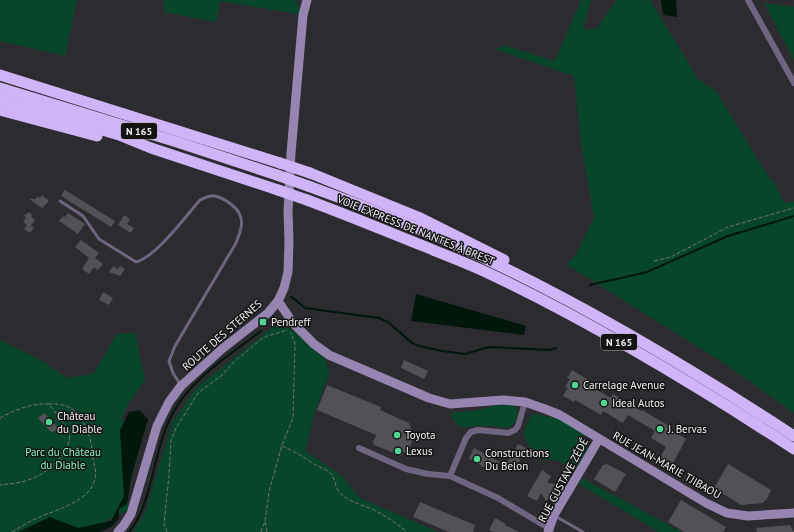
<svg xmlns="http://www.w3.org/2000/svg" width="794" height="532" font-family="'PT Sans',sans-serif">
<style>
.green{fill:#08462c}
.water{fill:#01170c}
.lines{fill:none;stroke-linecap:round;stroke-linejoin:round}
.stream{stroke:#01170c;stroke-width:2}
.building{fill:#525155}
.path{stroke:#747377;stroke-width:1;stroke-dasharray:4 2;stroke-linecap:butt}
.lane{stroke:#706580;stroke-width:3}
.street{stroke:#706580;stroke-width:6}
.secondary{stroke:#9685b0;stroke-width:9}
.highway{stroke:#cfb4f7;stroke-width:11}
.highway-bridge{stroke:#cfb4f7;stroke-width:11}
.poi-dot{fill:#53d396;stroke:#141415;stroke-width:1.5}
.labels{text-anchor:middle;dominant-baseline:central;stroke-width:3;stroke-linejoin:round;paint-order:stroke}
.shield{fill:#141415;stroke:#afaeb0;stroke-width:1}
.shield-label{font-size:10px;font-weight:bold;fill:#f1f0f3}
.street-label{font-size:11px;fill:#f1f0f3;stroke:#141415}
.poi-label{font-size:11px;fill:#f1f0f3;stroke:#141415;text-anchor:start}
.park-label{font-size:11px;fill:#8af5bd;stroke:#141415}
</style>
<rect width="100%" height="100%" fill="#2c2b2f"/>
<g class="green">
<polygon points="0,0 77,0 65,56 0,41"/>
<polygon points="163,0 295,0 303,15 220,1 216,22 164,12"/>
<polygon points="581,0 591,0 583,29 596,29 617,0 650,0 698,79 716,91 768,176 776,185 784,203 794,201 794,413 725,364 567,265 577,253 594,218 581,143 574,76 495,49 506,46 555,61"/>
<polygon points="764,3 794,7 794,60"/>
<polygon points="274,326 292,329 325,359 329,374 314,415 305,451 341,475 360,498 438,532 133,532 145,513 172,423 196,388"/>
<polygon points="135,333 145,380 129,403 121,419 128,424 124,445 129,510 93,527 26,532 0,532 0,340 41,360 67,378 93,374 117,334"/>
<path d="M499 405H513L517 408C518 416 517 423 509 428 499 427 488 425 478 426 469 426 469 429 459 426L450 415 453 412 473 411Z"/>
<polygon points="535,414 556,418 581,431 587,440 588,446 578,468 555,460 540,459 532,453 523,434 531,416"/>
<polygon points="582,478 682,532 659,532 579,484"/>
</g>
<g class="water">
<polygon points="661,0 676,0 677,17 663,15"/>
<polygon points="416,294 526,326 524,335 411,321"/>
<polygon points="139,410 148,419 131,478 127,504 119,509 119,519 111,527 100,532 18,532 50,517 78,528 111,521 124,496 120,430 129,412"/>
</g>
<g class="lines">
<g class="stream">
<polyline points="590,285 647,272 728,236 794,216"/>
<polyline points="291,297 293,298 305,308 379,318 388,322 412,343 419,346 442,351 465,354 489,347 549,350 556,348"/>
<path d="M129 532C152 504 153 456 168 423 185 382 227 357 261 331"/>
</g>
</g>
<g class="building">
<polygon points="65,190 115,221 111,227 61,196"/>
<polygon points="42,195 49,201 42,208 29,199 36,199 37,196 40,198"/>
<polygon points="30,212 32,216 31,217 35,220 31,226 34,228 30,233 24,229 27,225 23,222 26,218 24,215"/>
<polygon points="68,213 85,224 78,234 59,221 63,216 65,217"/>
<polygon points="124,215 130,219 127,224 134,228 131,233 118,225"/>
<polygon points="81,240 99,253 95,258 103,264 98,270 94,267 89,274 82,269 89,258 75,247"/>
<polygon points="113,266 118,269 120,266 125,269 120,276 109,272"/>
<polygon points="103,292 113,298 109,305 99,300"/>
<polygon points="404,360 428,371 424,379 401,368"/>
<polygon points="572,370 587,379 585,383 611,398 613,394 641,411 642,410 669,426 668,428 686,439 671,467 669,468 663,464 664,463 659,459 666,447 651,438 655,431 628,415 623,423 603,411 601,415 575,400 574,402 563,396 568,388 565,387 570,379 567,378"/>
<polygon points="327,385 381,407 380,410 409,423 414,437 407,453 403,452 401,456 374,445 373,442 376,435 317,410"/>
<polygon points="44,413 58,428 52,433 38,418"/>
<polygon points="518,444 526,448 516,468 507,463"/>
<polygon points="474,448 500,462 495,472 485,467 485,468 470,459 469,458"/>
<polygon points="607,464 626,474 615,492 594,479 603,465"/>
<polygon points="728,464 771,490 766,501 765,500 763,503 741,505 714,488"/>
<polygon points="542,470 551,476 547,483 556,484 556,490 552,496 546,501 541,493 537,501 527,496"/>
<polygon points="681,500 726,527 723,532 684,532 668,522"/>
<polygon points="420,502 475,525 473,532 449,532 413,517"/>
<polygon points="495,518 506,524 505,525 519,532 493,532 489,530"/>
<polygon points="790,525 794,532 757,532 756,528"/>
</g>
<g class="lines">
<g class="path">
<polyline points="654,261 671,257 728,227 794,208"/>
<path d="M0 418C14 410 32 403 49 404L68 429C77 448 47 474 31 479 21 483 10 484 0 485"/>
<path d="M282 446C294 451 304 457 314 464 320 468 328 469 332 475 336 481 335 489 341 494 350 502 362 505 374 510 386 516 396 523 407 532"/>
<polyline points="265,522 267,532"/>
<path d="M12 532C22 526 32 520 42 516 59 509 91 500 95 479 97 472 94 465 93 458 92 448 91 438 86 428 78 410 69 403 49 404"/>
<polyline points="167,532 164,524 169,475 171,441 176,428 198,393 221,376 235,361 259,341 267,336 288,330"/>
<polyline points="261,532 265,521 269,492 282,445 293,418 295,343 290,332"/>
</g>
<g class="lane">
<path d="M60 201 83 216 99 239 136 262C157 256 185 217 200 200 205 198 210 195 215 196 224 198 237 207 240 215 244 224 239 235 236 243L175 346 169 361 173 373 180 384"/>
<polyline points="555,516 583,532"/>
</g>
<g class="street">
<polyline points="748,0 794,83"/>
<polyline points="359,448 406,469 428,474 450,476 498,498 550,529"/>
<polyline points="450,476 466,438 471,432 478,430 508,433 515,430 518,426 525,402"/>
</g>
<g class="secondary">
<polyline points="278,301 293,323 314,344 329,355 429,398 450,404 503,400 525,402 545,409 560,415 706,503 727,513 748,516 794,513"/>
<polyline points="118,532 124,525 131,514 157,426 169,402 181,386 222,349 268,313 278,301 284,288 288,272 289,242 288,211 291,153 303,15 307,0"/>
<polyline points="548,532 554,515 599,439"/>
</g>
<g class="highway">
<polyline points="0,75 280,163"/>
<polyline points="0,88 177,142 277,175"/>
<polyline points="0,99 119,135 151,148 278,190"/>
<polyline points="0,110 97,136"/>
<polyline points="310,173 418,217 504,260"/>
<path d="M308 186C370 208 431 233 490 261 595 311 696 372 794 436"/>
<path d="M307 200C347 215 386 231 426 247 447 256 469 264 490 274 595 324 696 385 794 449"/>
</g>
<g class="highway-bridge">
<polyline points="280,163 310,173"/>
<polyline points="277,175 308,186"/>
<polyline points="278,190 307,200"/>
</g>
</g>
<g class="poi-dot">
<rect x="259" y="318" width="8" height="8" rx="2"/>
<circle cx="575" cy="385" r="4"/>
<circle cx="604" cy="403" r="4"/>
<circle cx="49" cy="422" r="4"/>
<circle cx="660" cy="429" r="4"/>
<circle cx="397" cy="435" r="4"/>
<circle cx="398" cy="451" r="4"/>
<circle cx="477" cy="459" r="4"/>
</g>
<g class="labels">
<g class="shield">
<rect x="121" y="123" width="36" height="16" rx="3"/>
<rect x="601" y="334" width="36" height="16" rx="3"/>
</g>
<g class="shield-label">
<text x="139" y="131">N 165</text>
<text x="619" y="342">N 165</text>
</g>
<g class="street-label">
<text transform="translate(416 230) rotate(22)">VOIE EXPRESS DE NANTES À BREST</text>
<text transform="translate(222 335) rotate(-41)">ROUTE DES STERNES</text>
<text transform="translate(667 465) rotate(30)">RUE JEAN-MARIE TJIBAOU</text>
<text transform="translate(563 480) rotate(-62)">RUE GUSTAVE ZÉDÉ</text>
</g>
<g class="poi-label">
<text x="271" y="322">Pendreff</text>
<text x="583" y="385">Carrelage Avenue</text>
<text x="612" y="403">Ideal Autos</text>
<text x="57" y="416">Château<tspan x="57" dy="13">du Diable</tspan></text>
<text x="668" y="429">J. Bervas</text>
<text x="405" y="435">Toyota</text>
<text x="406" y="451">Lexus</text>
<text x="485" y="453">Constructions<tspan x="485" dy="13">Du Belon</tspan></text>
</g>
<g class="park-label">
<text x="63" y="452">Parc du Château<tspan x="63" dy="13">du Diable</tspan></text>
</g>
</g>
</svg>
